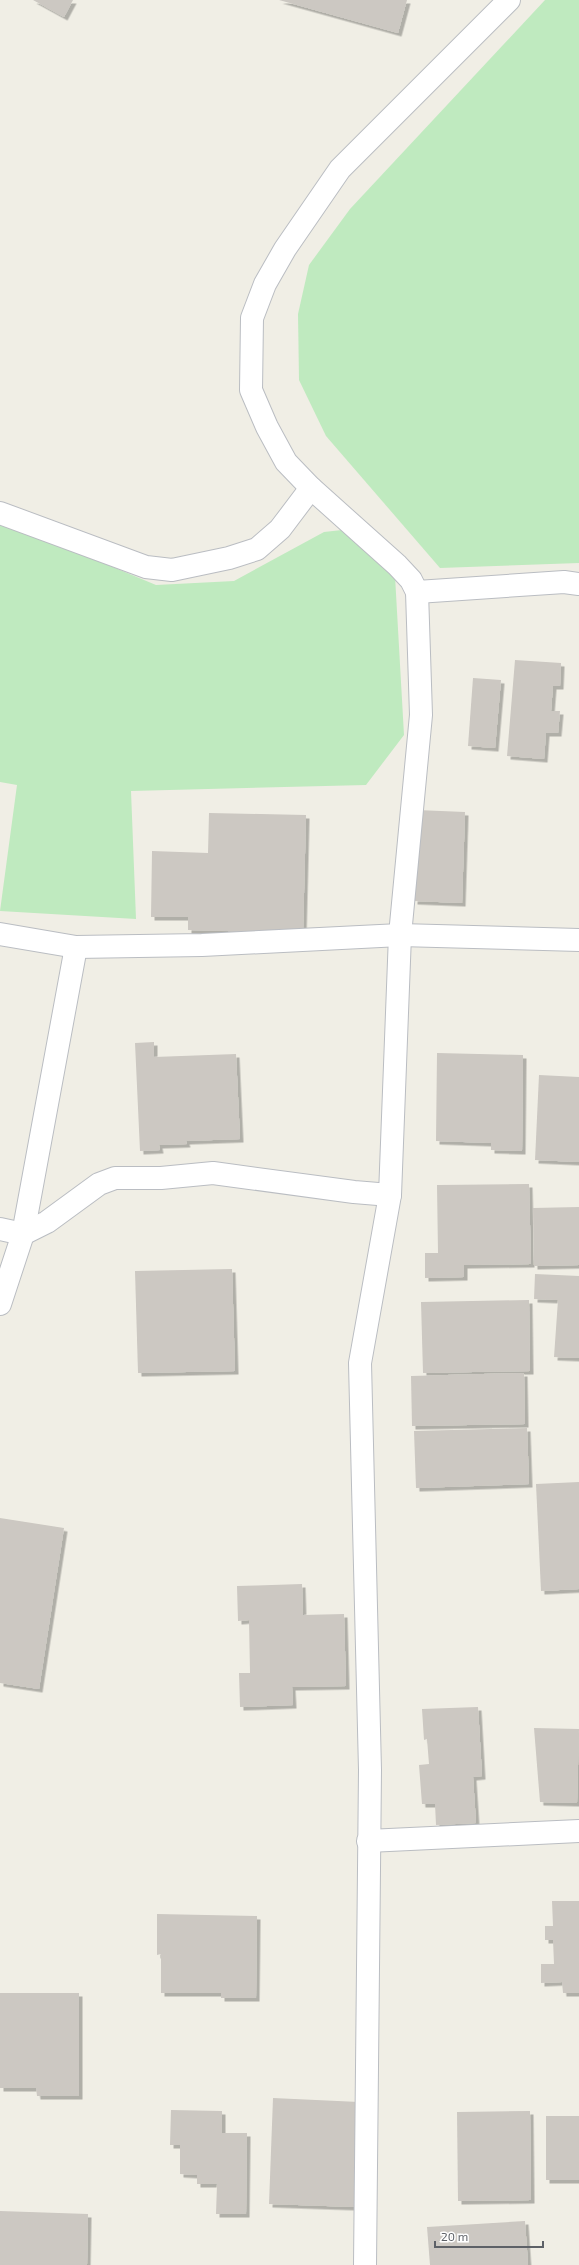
<svg xmlns="http://www.w3.org/2000/svg" width="579" height="2265" font-family="'Exo 2',sans-serif">
<style>
.green{fill:#bfeabf}
.building{fill:#ccc8c2;filter:url(#shadow)}
.lines{fill:none;stroke-linecap:round;stroke-linejoin:round}
.street-casing{stroke:#babdc2;stroke-width:24}
.street{stroke:#fff;stroke-width:22}
</style>
<defs>
<filter id="shadow"><feDropShadow dx="3.5" dy="3.5" stdDeviation="0" flood-color="#0004"/></filter>
</defs>
<rect width="100%" height="100%" fill="#f0eee5"/>
<g class="green">
<polygon points="545,0 579,0 579,563 440,568 326,436 299,380 298,314 309,265 350,209"/>
<polygon points="0,520 156,585 234,581 324,532 342,530 395,576 404,735 366,785 131,791 136,919 0,911 17,785 0,782"/>
</g>
<g class="building">
<polygon points="33,0 73,0 64,17"/>
<polygon points="279,0 407,0 398,33"/>
<polygon points="515,660 561,663 560,686 553,686 551,711 560,711 558,733 546,733 544,759 507,756"/>
<polygon points="473,678 501,680 495,748 468,746"/>
<polygon points="417,810 465,812 462,903 414,901"/>
<polygon points="209,813 306,815 303,933 188,930 188,917 151,917 152,851 208,853"/>
<polygon points="154,1042 154,1057 236,1054 240,1139 186,1141 187,1144 159,1145 160,1150 140,1151 135,1043"/>
<polygon points="437,1053 523,1055 522,1151 491,1150 491,1143 436,1141"/>
<polygon points="539,1075 579,1077 579,1162 535,1160"/>
<polygon points="529,1184 531,1264 464,1265 464,1277 425,1278 425,1253 438,1253 437,1185"/>
<polygon points="579,1207 579,1265 534,1266 533,1208"/>
<polygon points="232,1269 235,1371 138,1373 135,1271"/>
<polygon points="535,1274 579,1276 579,1358 554,1357 558,1300 534,1299"/>
<polygon points="529,1300 530,1371 423,1373 421,1302"/>
<polygon points="524,1373 525,1424 412,1426 411,1376"/>
<polygon points="527,1428 529,1484 416,1488 414,1431"/>
<polygon points="579,1482 579,1589 541,1591 536,1484"/>
<polygon points="0,1518 64,1528 39,1689 0,1683"/>
<polygon points="302,1584 303,1615 344,1614 346,1686 292,1687 293,1705 240,1707 239,1673 250,1673 249,1620 238,1621 237,1586"/>
<polygon points="478,1707 482,1776 473,1777 476,1823 436,1825 435,1804 422,1804 419,1765 429,1764 427,1739 424,1740 422,1709"/>
<polygon points="534,1728 579,1729 577,1803 540,1802"/>
<polygon points="552,1901 579,1901 579,1993 563,1993 562,1982 541,1983 541,1964 554,1964 553,1940 545,1940 545,1926 553,1926"/>
<polygon points="157,1914 257,1916 256,1998 221,1998 221,1993 161,1993 161,1954 157,1955"/>
<polygon points="0,1993 79,1993 79,2096 37,2096 36,2088 0,2088"/>
<polygon points="273,2098 359,2102 355,2207 269,2204"/>
<polygon points="171,2110 222,2111 222,2133 247,2133 246,2214 216,2214 217,2184 197,2184 197,2175 180,2174 180,2145 170,2145"/>
<polygon points="530,2111 531,2200 458,2201 457,2112"/>
<rect x="546" y="2116" width="33" height="64"/>
<polygon points="0,2211 88,2214 87,2265 0,2265"/>
<polygon points="525,2221 528,2265 430,2265 427,2227"/>
</g>
<g class="lines">
<g class="street-casing">
<g id="street">
<polyline points="0,513 146,567 172,570 229,558 257,549 280,529 311,488"/>
<polyline points="417,592 564,582 579,584"/>
<polyline points="0,934 76,947 202,945 400,935 579,940"/>
<polyline points="0,1229 23,1234 47,1222 99,1184 115,1178 161,1178 213,1173 354,1192 390,1195"/>
<polyline points="0,1304 23,1234 76,947"/>
<polyline points="368,1841 579,1831"/>
<polyline points="365,2265 370,1770 360,1363 390,1195 400,935 421,715 417,592 411,580 397,565 311,488 286,462 267,427 251,390 252,318 265,284 285,249 340,169 509,0"/>
</g>
</g>
<use href="#street" class="street"/>
</g>
<path d="M435 2241v6h108v-6" fill="none" stroke="#5d6167" stroke-width="2"/>
<text x="441" y="2241" font-size="12" fill="#5d6167" stroke="#ffffff" stroke-width="3" paint-order="stroke">20 m</text>
</svg>
